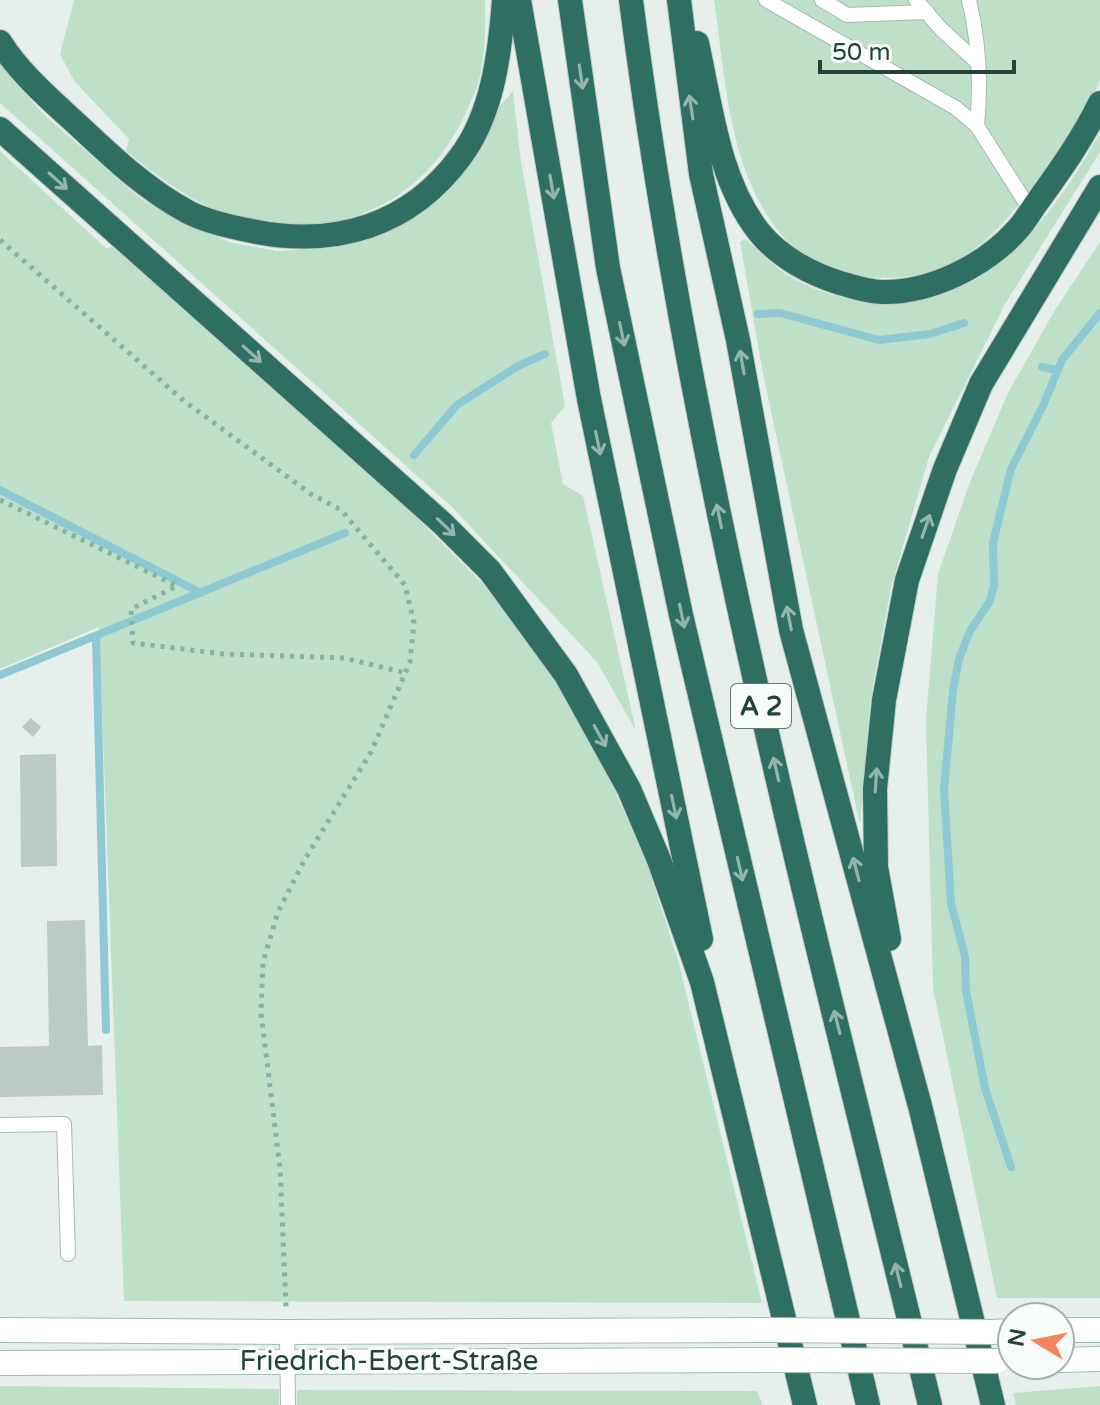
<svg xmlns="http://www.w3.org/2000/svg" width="1100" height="1405" font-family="'Varela Round',sans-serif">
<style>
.green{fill:#bfe0c8}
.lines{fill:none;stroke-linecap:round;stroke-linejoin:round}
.stream{stroke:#8ec9d4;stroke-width:8}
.building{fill:#bbcac4}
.lane-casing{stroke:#a8b8b2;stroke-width:16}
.secondary-casing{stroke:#a4bbb3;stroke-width:26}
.highway-casing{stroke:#c2cac8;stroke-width:26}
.path{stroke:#86b3a5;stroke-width:5;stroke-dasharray:4 6;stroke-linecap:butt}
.lane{stroke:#fff;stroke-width:14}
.secondary{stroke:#fff;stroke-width:24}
.highway{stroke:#2f6f62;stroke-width:24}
.secondary-bridge-casing{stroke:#a4bbb3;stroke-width:26;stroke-linecap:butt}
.secondary-bridge{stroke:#fff;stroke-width:24}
.oneway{stroke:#93b5ae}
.labels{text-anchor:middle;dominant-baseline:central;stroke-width:7;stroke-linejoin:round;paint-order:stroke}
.shield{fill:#f7fbf9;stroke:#637a73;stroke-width:2}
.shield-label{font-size:26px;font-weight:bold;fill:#24423a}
.street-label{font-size:28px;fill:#24423a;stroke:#f7fbf9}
</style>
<rect width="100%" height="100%" fill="#e6efeb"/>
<g class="green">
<path d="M74 0H485C486 27 485 58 478 84 475 94 470 103 466 112 421 214 314 251 212 208 180 194 153 172 126 151L129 139 75 82 60 54Z"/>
<path d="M714 0H1100C1100 22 1100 59 1100 79 1097 95 1065 143 1054 157 1001 231 957 292 855 275 832 271 802 258 786 240 728 175 726 82 714 0Z"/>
<polygon points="0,63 41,112 142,200 182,222 229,242 276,251 335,248 383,233 416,214 441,196 467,167 493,114 513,91 521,162 565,406 551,423 563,484 583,496 636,731 597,662 453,508 0,103"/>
<path d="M1100 135V152L1005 304 929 457 891 587 870 703 860 825 763 374 740 242 745 239C760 252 775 268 792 278 866 319 957 308 1017 248 1038 226 1058 201 1074 176 1083 163 1090 148 1100 135Z"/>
<polygon points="0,151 107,249 112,246 406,507 484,585 551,673 602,762 646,861 678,960 762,1303 124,1301 99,627 0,669"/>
<polygon points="1100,242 1100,1298 997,1298 933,988 926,719 938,574 970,482 1008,393 1055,310"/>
<polygon points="0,1386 279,1389 279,1405 0,1405"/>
<polygon points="1100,1386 1100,1405 1016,1405 1013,1393"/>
<polygon points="297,1390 757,1391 763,1405 297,1405"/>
</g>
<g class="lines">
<g class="stream">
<polyline points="758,314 780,313 879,340 930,334 964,323"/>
<polyline points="1042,367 1057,370"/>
<polyline points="414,455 457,405 518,366 545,354"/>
<polyline points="0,490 201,593"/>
<polyline points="96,636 106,1030"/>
<polyline points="0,675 345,533"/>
<polyline points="1011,1167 985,1088 966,991 965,957 951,903 944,789 953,691 959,659 970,631 990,601 994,586 993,543 1011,469 1043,406 1062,360 1100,313"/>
</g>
</g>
<g class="building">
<polygon points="31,718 41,727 33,737 22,727"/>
<polygon points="56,754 57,866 21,867 20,755"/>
<polygon points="85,920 88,1046 102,1045 103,1095 0,1097 0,1047 49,1046 47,921"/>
</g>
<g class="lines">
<g class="lane-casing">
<g id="lane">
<polyline points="766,0 956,108 977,126 1031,211"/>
<polyline points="822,0 847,15 927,12"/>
<polyline points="916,0 941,29 977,62"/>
<path d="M969 0C979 41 981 85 977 126"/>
<polyline points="0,1125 64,1124 68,1254"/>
<polyline points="287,1332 288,1405"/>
</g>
</g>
<g class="secondary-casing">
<g id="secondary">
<polyline points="0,1330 287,1332 771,1330"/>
<polyline points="1060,1330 1100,1330"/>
<polyline points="991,1332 1012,1331"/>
<polyline points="1060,1360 1100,1359"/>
<polyline points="0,1363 777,1360"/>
</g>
</g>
<g class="highway-casing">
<g id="highway">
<polyline points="519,0 589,399 701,939"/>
<polyline points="570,0 608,268 681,615 868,1405"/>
<path d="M631 0C692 476 817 940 930 1405"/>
<polyline points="679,0 701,174 738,340 791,630 920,1106 993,1405"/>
<path d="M0 42C20 74 52 101 79 126 113 158 147 190 188 212 207 222 231 227 252 231 335 248 410 226 461 156 493 113 500 52 504 0"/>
<path d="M697 43C711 106 718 180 759 232 779 257 811 274 840 283 854 287 868 292 882 292 930 293 985 266 1017 230 1025 222 1031 210 1038 201 1061 169 1083 138 1100 103"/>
<polyline points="0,129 442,523 490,571 566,675 629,789 659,860 702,982 805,1405"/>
<polyline points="889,939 876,867 875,789 884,700 907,580 945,469 981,384 1100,187"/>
</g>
</g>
<g class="path">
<polyline points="0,240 184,401 311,494 341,510 405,585 414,623 410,662 371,752 305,859 278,912 263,962 261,1013 280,1168 286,1308"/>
<polyline points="0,500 177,586 131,609 133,643 224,654 344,658 406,673"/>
</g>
<use href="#lane" class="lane"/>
<use href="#secondary" class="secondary"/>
<use href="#highway" class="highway"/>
<g class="secondary-bridge-casing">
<g id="secondary-bridge">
<polyline points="771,1330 991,1332"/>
<polyline points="777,1360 997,1361"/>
</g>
</g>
<use href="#secondary-bridge" class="secondary-bridge"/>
</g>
<defs><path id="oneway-shaft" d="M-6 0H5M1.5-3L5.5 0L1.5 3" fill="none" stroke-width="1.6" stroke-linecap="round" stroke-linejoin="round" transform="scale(2)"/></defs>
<g class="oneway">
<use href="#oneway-shaft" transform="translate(581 77) rotate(82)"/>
<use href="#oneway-shaft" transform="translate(691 107) rotate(-99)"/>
<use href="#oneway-shaft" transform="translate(58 181) rotate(42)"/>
<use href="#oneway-shaft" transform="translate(552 187) rotate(80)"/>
<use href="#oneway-shaft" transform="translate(622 334) rotate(78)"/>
<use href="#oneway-shaft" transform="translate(252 354) rotate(42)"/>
<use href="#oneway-shaft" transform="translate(742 362) rotate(-100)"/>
<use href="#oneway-shaft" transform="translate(598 443) rotate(78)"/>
<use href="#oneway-shaft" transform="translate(719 516) rotate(-102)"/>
<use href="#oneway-shaft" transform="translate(926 526) rotate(-71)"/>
<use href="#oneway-shaft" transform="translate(446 527) rotate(44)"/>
<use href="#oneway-shaft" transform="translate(682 616) rotate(78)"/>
<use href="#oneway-shaft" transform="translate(789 618) rotate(-101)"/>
<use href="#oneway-shaft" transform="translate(600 736) rotate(61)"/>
<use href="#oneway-shaft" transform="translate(776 769) rotate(-103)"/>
<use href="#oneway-shaft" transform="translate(876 780) rotate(-86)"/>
<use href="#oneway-shaft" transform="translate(674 807) rotate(78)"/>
<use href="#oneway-shaft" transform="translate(740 869) rotate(77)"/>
<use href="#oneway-shaft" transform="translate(856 869) rotate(-105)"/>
<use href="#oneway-shaft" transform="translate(837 1022) rotate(-104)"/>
<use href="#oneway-shaft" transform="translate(898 1275) rotate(-104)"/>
</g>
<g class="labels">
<rect class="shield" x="731" y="684" width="60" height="44" rx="6"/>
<g class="shield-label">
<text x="761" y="706">A 2</text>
</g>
<g class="street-label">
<text x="389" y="1361">Friedrich-Ebert-Straße</text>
</g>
</g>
<g transform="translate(1036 1341) rotate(280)"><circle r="38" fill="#f7fbf9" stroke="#a3b1ad" stroke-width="2"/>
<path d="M0-6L14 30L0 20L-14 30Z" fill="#f4845f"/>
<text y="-12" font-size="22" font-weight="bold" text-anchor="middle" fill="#24423a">N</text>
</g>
<path d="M820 60v12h194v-12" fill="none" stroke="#24423a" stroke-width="4"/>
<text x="832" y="60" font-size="24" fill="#24423a" stroke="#f7fbf9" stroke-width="6" paint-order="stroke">50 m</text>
</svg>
